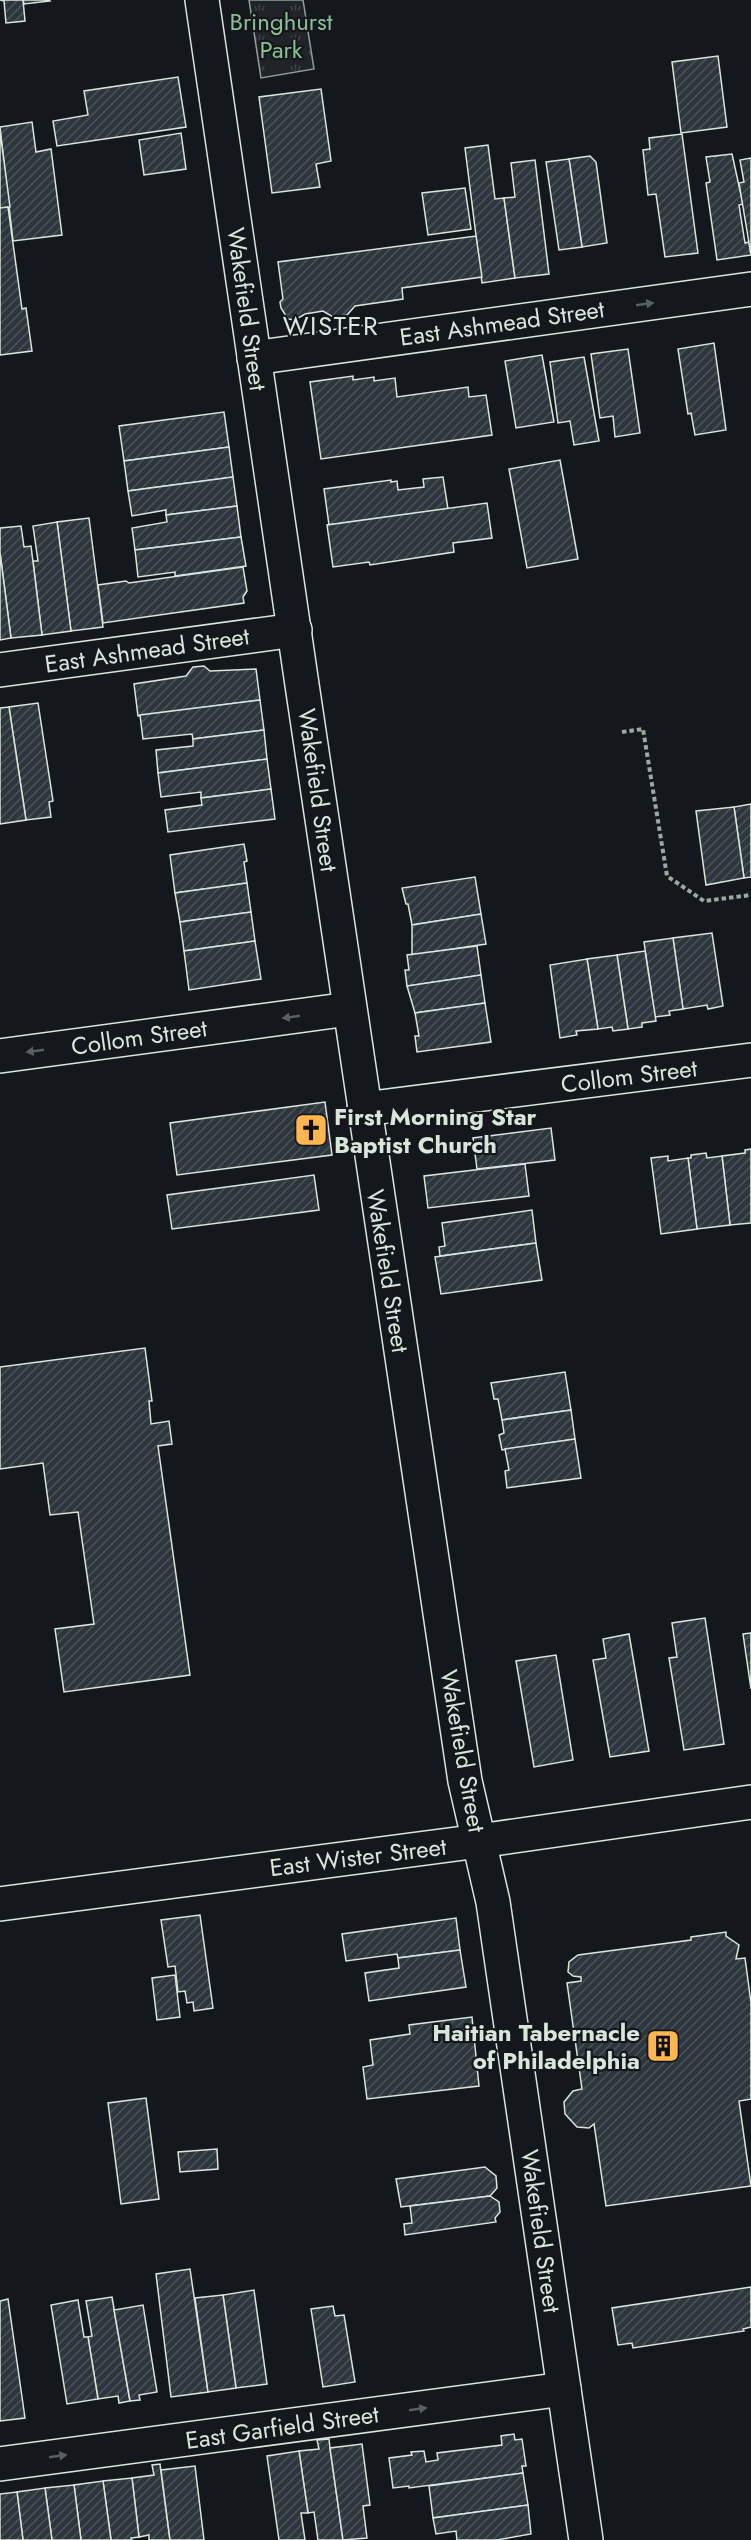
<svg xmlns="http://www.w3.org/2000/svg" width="751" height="2540" font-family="Jost,sans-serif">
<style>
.park{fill:url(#park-tufts);stroke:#939e99;stroke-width:1.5}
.building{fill:url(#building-hatch);stroke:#d8e6dc;stroke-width:1.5}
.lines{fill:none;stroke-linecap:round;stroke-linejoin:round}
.street-casing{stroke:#d8e6dc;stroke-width:36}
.path{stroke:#9da8a2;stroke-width:4;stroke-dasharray:4.5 3;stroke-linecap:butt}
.street{stroke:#14181c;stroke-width:33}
.oneway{fill:#59605f}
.labels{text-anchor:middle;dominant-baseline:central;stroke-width:4.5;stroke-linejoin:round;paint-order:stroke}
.park-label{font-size:24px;fill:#8ac095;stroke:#14181c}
.street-label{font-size:24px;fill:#d8e6dc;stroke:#14181c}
.poi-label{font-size:24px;font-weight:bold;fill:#d8e6dc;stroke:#14181c;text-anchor:start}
.neighbourhood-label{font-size:26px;letter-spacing:1.5px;fill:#d8e6dc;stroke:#14181c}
</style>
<defs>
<pattern id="park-tufts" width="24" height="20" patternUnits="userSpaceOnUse" patternTransform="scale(1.5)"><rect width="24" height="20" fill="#202428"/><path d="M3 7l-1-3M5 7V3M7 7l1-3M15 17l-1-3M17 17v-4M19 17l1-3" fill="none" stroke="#404447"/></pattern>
<pattern id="building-hatch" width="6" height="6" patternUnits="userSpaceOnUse" patternTransform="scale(1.5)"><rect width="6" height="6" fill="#2c363c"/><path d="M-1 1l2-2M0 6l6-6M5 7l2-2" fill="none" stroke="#4a5358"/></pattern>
</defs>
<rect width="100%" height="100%" fill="#14181c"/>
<polygon class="park" points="249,0 303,0 314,69 261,78"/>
<g class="building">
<polygon points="0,0 23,0 25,21 6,23 4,1"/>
<polygon points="23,0 49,0 50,1 24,4"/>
<polygon points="718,56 727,127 681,133 672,62"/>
<polygon points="178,77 186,127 57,146 53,121 88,115 84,91"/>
<polygon points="321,89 331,161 316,164 320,187 272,193 259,97"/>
<polygon points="32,122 36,152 51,149 62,235 13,241 0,127"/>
<polygon points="0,131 10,207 0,208"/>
<polygon points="181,133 186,169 144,175 139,140"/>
<polygon points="682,134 698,253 665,257 656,194 648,195 643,150 650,149 649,138"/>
<polygon points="488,145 495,199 504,198 515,278 482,283 465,148"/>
<polygon points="732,154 743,204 739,205 745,243 749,242 751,255 717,260 706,183 710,182 706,157"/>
<polygon points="590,156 596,162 607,243 582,247 569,159"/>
<polygon points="751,158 751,255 739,183 744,182 740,160"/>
<polygon points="569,159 582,247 559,250 546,162"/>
<polygon points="535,160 549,274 515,278 504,198 515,197 511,163"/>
<polygon points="465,188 471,229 428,235 422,193"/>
<polygon points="8,207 22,309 26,308 32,351 0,355 0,208"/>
<polygon points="476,236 482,277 402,288 403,299 355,306 347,315 333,317 323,311 305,314 295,320 288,319 281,308 280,302 283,299 278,262"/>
<polygon points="714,343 726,430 695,435 691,413 688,414 678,349"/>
<polygon points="628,349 640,433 615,437 613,416 600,418 591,354"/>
<polygon points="542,355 554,422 516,428 505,361"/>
<polygon points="584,357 599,441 574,445 570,421 558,423 550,362"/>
<polygon points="353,376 353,380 374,377 374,381 395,378 397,397 468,387 469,397 486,395 492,435 321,459 310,382"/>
<polygon points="224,412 229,447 124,461 119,426"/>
<polygon points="229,447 233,477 128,491 124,461"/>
<polygon points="560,460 578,559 527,568 509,469"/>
<polygon points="233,477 237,506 166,515 166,510 132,516 128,491"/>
<polygon points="443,477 448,509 329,525 324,489 391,480 391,482 397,481 398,490 424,487 423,479"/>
<polygon points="487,503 492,538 453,543 454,552 370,565 369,562 333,567 327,525"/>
<polygon points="237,506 241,537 135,550 132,528 167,522 166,515"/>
<polygon points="89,518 103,627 71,631 57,522"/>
<polygon points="57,522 71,631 42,635 33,561 38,561 33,526"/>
<polygon points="21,526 24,547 31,546 42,635 11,638 0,553 0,528"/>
<polygon points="241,537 246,566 175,576 175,572 138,577 135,550"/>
<polygon points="0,553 11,638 0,640"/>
<polygon points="243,567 247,591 243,597 244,603 103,623 98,585 126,581 129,583"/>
<polygon points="204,666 210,671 256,669 260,700 138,716 134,684 186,676 193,667"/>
<polygon points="260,700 264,730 193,739 192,734 143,739 140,715"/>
<polygon points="38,703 53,801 49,802 51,817 26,820 9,707"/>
<polygon points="9,707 26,820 0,824 0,708"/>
<polygon points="264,730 267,759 158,773 156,750 193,746 193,739"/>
<polygon points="267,759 271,789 201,798 201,792 161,797 158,773"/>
<polygon points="271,789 275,819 168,832 165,810 202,805 201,798"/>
<polygon points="751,804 751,877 744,878 734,807"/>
<polygon points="734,807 744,878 706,885 696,811"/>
<polygon points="244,844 247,861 244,862 247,883 175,893 170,855"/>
<polygon points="475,877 481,914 412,925 408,904 406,904 402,888"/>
<polygon points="247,883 251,912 180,922 175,893"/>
<polygon points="251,912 255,941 184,951 180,922"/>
<polygon points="481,914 486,944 412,955 412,925"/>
<polygon points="712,933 723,1006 708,1009 707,1005 683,1009 673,938"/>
<polygon points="673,938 683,1009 669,1011 670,1015 655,1017 644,942"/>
<polygon points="255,941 261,979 189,990 184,951"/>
<polygon points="477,946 481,975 407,986 405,970 409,970 407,955"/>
<polygon points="645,951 656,1021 642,1023 642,1027 628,1029 617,955"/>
<polygon points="617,955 628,1029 613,1031 612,1027 598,1029 587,959"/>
<polygon points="587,959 598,1029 576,1031 577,1035 560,1038 550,965"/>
<polygon points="481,975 485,1003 415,1013 407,986"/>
<polygon points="485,1003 491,1042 417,1052 415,1036 419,1036 415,1013"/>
<polygon points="325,1102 332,1155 177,1175 170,1123"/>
<polygon points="551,1128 555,1160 477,1169 473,1138"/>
<polygon points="751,1149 751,1223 730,1225 722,1156 745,1153 745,1150"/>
<polygon points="706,1153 707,1158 722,1156 730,1225 697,1229 688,1158 691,1158 691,1155"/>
<polygon points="668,1156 668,1161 688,1158 697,1229 661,1234 651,1158"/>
<polygon points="525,1164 529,1196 428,1208 424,1176"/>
<polygon points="314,1175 319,1210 172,1229 167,1195"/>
<polygon points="532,1210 536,1243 440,1256 439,1247 445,1246 442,1223"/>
<polygon points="536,1243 542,1280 441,1294 435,1257"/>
<polygon points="145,1348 152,1401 149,1401 151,1424 169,1421 172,1444 158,1446 190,1675 64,1692 55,1629 94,1624 78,1512 50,1515 43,1463 0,1469 0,1367"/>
<polygon points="565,1372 571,1410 502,1420 498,1399 494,1399 491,1383"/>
<polygon points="571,1410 575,1439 502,1450 499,1435 504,1433 502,1420"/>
<polygon points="575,1439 581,1478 507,1488 505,1471 509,1470 505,1449"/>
<polygon points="705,1618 724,1744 684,1750 669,1658 677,1657 672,1623"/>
<polygon points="751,1633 751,1689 743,1634"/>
<polygon points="629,1634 649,1751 610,1757 593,1660 606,1658 603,1639"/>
<polygon points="556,1655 573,1760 534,1767 516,1661"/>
<polygon points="200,1915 213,2008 194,2011 193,2002 187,2003 185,1991 178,1992 175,1966 168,1967 161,1920"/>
<polygon points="456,1918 460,1950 398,1958 397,1954 346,1961 342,1934"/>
<polygon points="726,1932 726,1936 739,1945 736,1959 745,1958 751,2003 751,2099 739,2101 751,2186 606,2206 594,2124 589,2128 577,2127 565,2114 564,2102 573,2091 582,2089 567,1983 581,1981 581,1977 573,1976 568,1972 569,1962 578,1955 691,1940 691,1937"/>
<polygon points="460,1950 466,1987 369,2001 365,1973 399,1968 398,1958"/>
<polygon points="175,1975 180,2017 157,2020 152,1978"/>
<polygon points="472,2017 479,2086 367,2099 363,2067 373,2065 370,2040 410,2034 409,2025"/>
<polygon points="146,2098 159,2199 121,2204 108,2103"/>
<polygon points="217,2149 218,2169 180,2172 178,2152"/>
<polygon points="485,2167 496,2176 497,2188 490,2196 401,2207 396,2179"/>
<polygon points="490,2196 499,2202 500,2212 495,2218 496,2222 405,2235 404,2224 412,2223 410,2206"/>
<polygon points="190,2269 208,2392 171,2397 156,2274"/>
<polygon points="751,2287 751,2327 743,2329 744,2331 633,2348 632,2343 618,2345 612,2308"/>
<polygon points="254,2290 267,2384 236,2388 223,2295"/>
<polygon points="223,2295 236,2388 208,2392 195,2298"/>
<polygon points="112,2297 130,2401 119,2403 118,2396 98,2399 88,2337 92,2336 86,2301"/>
<polygon points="8,2299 25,2418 0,2421 0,2301"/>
<polygon points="78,2300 84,2337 88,2337 98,2399 67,2404 51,2305"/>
<polygon points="143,2305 157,2392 139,2395 140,2400 130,2401 114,2310"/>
<polygon points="333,2306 335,2316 344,2315 355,2382 323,2387 311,2309"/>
<polygon points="514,2434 515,2440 522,2439 526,2466 522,2466 523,2473 409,2488 409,2486 393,2488 389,2458 412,2455 411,2452 424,2451 426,2462 438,2460 437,2453 502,2445 501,2436"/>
<polygon points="329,2439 330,2448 343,2540 318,2540 314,2512 308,2513 299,2451 319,2449 317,2440"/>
<polygon points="362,2444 370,2505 363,2506 367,2538 343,2540 330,2448"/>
<polygon points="299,2451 308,2513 301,2513 305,2540 279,2540 267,2456"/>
<polygon points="160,2464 170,2540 149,2540 149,2535 139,2537 132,2478 154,2475 152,2465"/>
<polygon points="195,2466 204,2540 170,2540 161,2470"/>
<polygon points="523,2473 528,2505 433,2518 429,2486"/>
<polygon points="132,2478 139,2537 131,2538 132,2540 111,2540 103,2481"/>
<polygon points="103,2481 111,2540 81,2540 74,2485"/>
<polygon points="74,2485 81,2540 52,2540 45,2488"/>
<polygon points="45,2488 52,2540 23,2540 17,2492"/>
<polygon points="17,2492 23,2540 0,2540 0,2494"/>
<polygon points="528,2505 531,2534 497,2540 457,2540 456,2531 436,2534 433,2518"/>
</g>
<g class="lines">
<g class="street-casing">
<g id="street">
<path d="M202 0C288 594 376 1187 465 1781L493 1902 586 2540"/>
<polyline points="254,358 751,289"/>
<polyline points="0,670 295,630"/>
<polyline points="0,1056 349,1009"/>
<polyline points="364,1109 751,1060"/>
<polyline points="0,1904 479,1841 751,1802"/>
<polyline points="0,2464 564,2389"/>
</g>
</g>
<polyline class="path" points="622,732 643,729 667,876 704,901 751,895"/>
<use href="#street" class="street"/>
</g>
<defs><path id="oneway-solid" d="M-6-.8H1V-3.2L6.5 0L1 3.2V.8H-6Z" transform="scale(1.5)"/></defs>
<g class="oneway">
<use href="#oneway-solid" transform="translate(645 304) rotate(-8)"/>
<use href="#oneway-solid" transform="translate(291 1017) rotate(172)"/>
<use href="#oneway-solid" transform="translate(35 1051) rotate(172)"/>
<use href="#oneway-solid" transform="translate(418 2409) rotate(-8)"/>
<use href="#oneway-solid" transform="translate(58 2456) rotate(-8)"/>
</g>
<defs>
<g id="church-square" transform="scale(1.725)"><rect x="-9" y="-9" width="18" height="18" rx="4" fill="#ffb74d" stroke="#14181c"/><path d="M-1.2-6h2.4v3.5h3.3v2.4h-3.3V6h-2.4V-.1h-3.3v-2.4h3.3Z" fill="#111"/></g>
<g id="building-square" transform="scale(1.725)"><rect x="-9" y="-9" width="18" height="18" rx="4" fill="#ffb74d" stroke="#14181c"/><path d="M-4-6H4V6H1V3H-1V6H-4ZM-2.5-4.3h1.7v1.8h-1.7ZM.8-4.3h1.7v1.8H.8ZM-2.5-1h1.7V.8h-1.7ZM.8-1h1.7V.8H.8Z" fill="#111"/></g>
</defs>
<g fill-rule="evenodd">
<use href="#church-square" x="311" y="1130"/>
<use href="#building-square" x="663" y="2046"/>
</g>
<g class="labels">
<g class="park-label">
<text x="281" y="21">Bringhurst<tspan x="281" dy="28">Park</tspan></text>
</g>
<g class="street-label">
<text transform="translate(247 309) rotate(82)">Wakefield Street</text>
<text transform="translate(502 323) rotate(-8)">East Ashmead Street</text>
<text transform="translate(147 650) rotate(-8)">East Ashmead Street</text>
<text transform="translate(318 790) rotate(82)">Wakefield Street</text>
<text transform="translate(139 1037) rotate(-8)">Collom Street</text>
<text transform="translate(629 1076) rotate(-7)">Collom Street</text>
<text transform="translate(388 1271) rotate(81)">Wakefield Street</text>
<text transform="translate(463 1751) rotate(80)">Wakefield Street</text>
<text transform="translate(358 1857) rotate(-7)">East Wister Street</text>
<text transform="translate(541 2231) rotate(82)">Wakefield Street</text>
<text transform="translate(282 2427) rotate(-8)">East Garfield Street</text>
</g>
<g class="poi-label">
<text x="334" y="1116">First Morning Star<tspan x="334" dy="28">Baptist Church</tspan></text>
<text x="640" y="2032" text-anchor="end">Haitian Tabernacle<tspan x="640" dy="28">of Philadelphia</tspan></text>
</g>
<g class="neighbourhood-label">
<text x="331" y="326">WISTER</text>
</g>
</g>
</svg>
